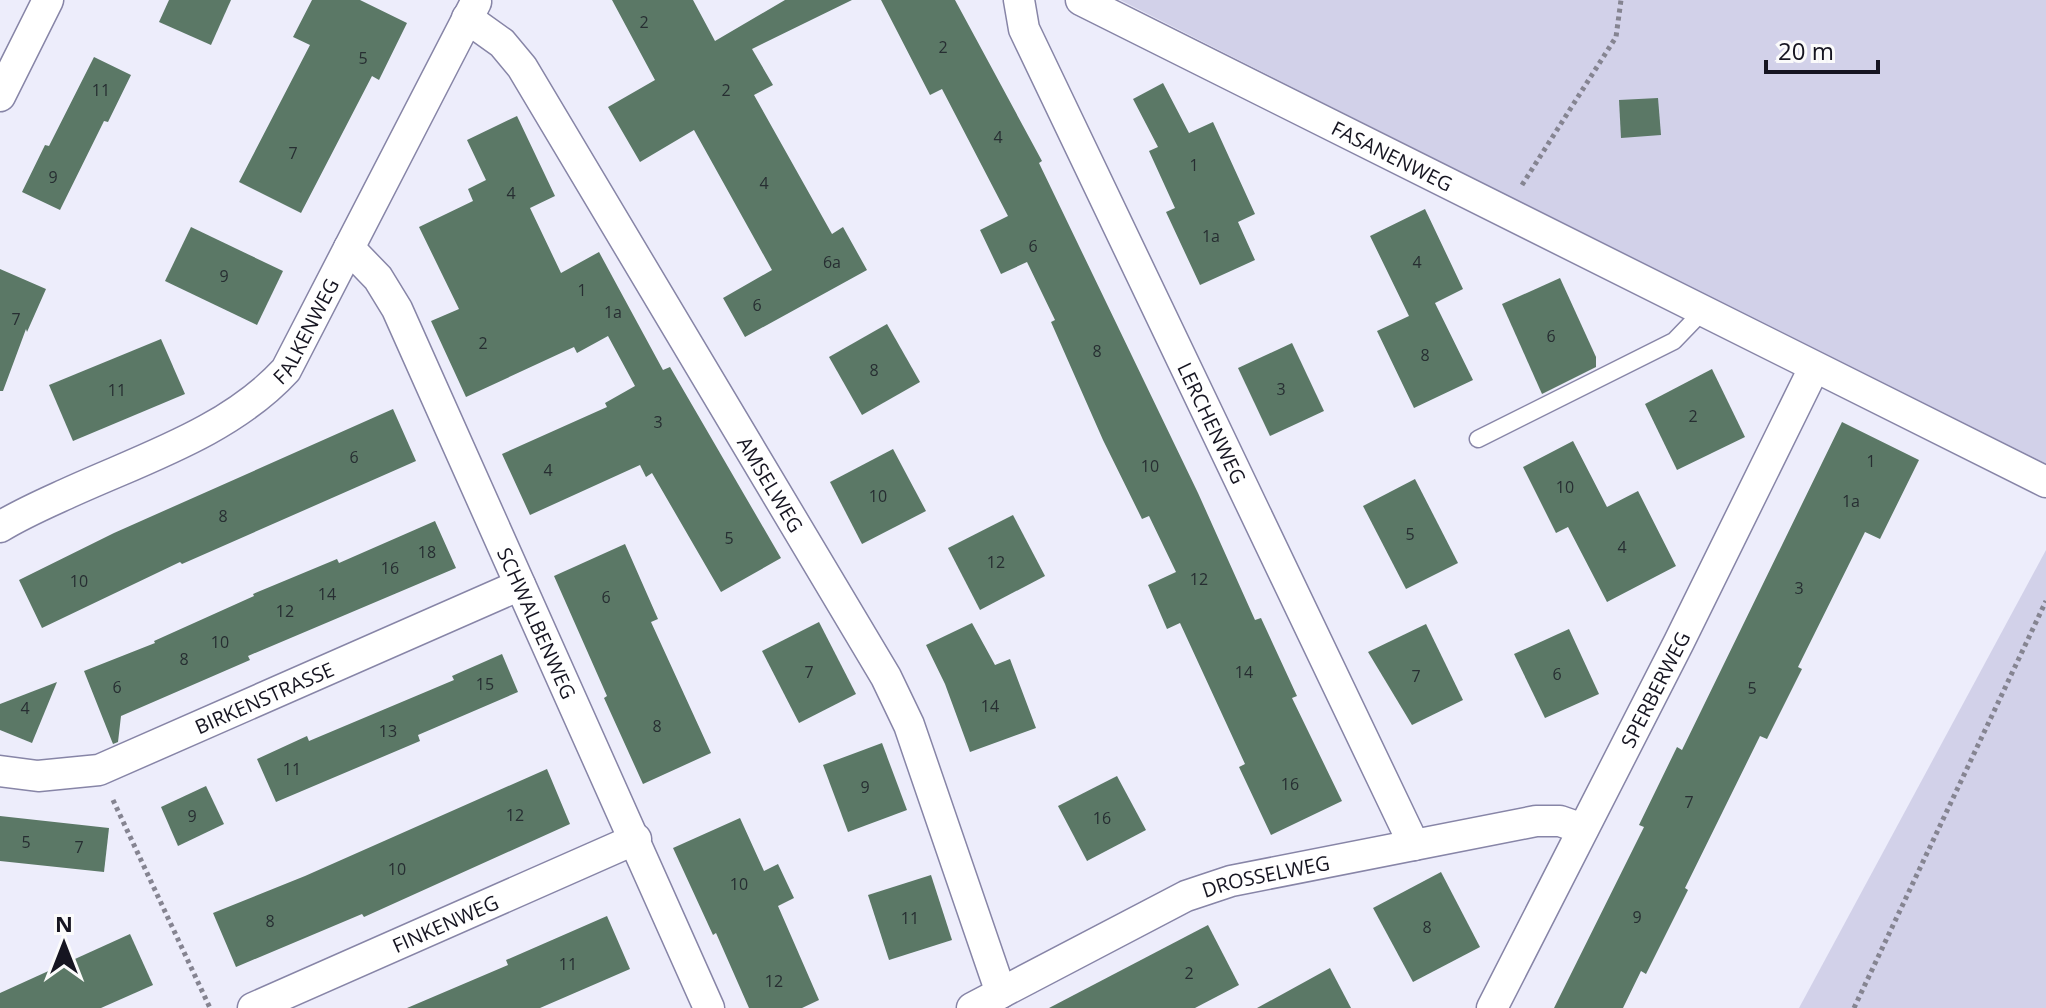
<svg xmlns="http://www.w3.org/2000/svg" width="2046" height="1008" font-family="'Open Sans',sans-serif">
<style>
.green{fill:#d2d1e9}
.building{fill:#5b7866}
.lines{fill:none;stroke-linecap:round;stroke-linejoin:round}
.lane-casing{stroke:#8785a7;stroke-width:19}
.street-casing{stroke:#8785a7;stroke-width:33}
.path{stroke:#858491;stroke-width:5;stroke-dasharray:4 4;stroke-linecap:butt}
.lane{stroke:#fff;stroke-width:16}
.street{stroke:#fff;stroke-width:30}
.labels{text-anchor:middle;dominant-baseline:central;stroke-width:8;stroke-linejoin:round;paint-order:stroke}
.number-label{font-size:16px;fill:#272e32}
.street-label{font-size:20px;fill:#161521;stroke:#fbfbfb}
</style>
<rect width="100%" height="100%" fill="#ededfb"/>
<g class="green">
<polygon points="1120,0 2046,0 2046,467"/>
<polygon points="2046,550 2046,1008 1799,1008"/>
</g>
<g class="building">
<polygon points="169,0 231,0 211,45 159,22"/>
<polygon points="312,0 360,0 407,23 379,80 372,76 301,213 239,182 310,45 293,37"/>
<polygon points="612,0 693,0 715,41 785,0 852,0 752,49 773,85 754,95 832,234 843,227 867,270 745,337 723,298 772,270 694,130 640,162 608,107 655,80"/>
<polygon points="881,0 955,0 1042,161 1039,163 1198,493 1255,620 1261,618 1297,696 1292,698 1342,801 1271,835 1239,767 1245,764 1180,623 1167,629 1148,585 1176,572 1149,516 1142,519 1103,440 1051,322 1055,320 1027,262 1001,274 980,230 1008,216 942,89 930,95"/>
<polygon points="94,57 131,75 108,122 104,121 60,210 22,192 45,145 49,146"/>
<polygon points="1163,83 1189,133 1213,122 1255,214 1238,222 1255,260 1200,285 1166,212 1175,208 1149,151 1158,147 1133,99"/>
<polygon points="1658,98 1661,135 1621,138 1619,100"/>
<polygon points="517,116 555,196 530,208 561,273 599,252 663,370 670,367 781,558 721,592 652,473 646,477 640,465 530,515 502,454 607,407 605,403 635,386 608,336 577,353 574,347 466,397 431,321 459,309 419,227 473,201 468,189 486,180 467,140"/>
<polygon points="1425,209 1463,289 1435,303 1473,380 1414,408 1377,331 1409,316 1370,236"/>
<polygon points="191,227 283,271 257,325 165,281"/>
<polygon points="0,269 46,289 27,332 26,329 3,391 0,391"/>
<polygon points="1560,278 1596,357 1596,367 1542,394 1502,304"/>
<polygon points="887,324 920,382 862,415 829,357"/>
<polygon points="161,339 185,394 73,441 49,385"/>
<polygon points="1292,343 1324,411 1270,436 1238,368"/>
<polygon points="1712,369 1745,437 1677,470 1645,404"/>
<polygon points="393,409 416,461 182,564 180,562 42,628 19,580 114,533"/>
<polygon points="1842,422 1919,460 1880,539 1865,532 1798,667 1802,669 1767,739 1760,736 1685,888 1688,890 1646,974 1641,971 1623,1008 1554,1008 1644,827 1639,825 1677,747 1682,750"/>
<polygon points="1573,441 1607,507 1638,491 1676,566 1607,602 1568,527 1556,533 1523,467"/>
<polygon points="893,449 926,511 862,544 830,482"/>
<polygon points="1415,479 1458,563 1406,589 1363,506"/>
<polygon points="1013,515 1045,576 980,610 948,548"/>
<polygon points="435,521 456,568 248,656 250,660 121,716 118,742 113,744 84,671 155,643 154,641 254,596 253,594 337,559 339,563"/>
<polygon points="625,544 658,619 651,622 711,753 643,784 604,698 607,696 554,576"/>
<polygon points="819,622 856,694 799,723 762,651"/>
<polygon points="972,623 995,665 1010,659 1036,728 970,752 945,684 926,645"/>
<polygon points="1426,624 1463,700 1412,725 1368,652"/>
<polygon points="1569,629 1599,694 1545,718 1514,654"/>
<polygon points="502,654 518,692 418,735 420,741 276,802 257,759 307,736 309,741 454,680 452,676"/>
<polygon points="57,682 32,743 0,730 0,704"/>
<polygon points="882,743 907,810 848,832 823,765"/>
<polygon points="547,769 570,824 364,917 362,914 236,967 213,913 305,876"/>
<polygon points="1117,776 1146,830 1087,861 1058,806"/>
<polygon points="206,786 224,824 178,846 161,807"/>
<polygon points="0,816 109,828 104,872 0,861"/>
<polygon points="740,818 764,871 778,864 794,898 778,906 819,1000 802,1008 749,1008 716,933 713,935 673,848"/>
<polygon points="1441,872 1480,947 1413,982 1373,908"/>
<polygon points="931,875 952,940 889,960 868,895"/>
<polygon points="607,916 630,969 540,1008 407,1008 508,965 506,960"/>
<polygon points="1208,925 1239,985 1195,1008 1049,1008"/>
<polygon points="130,934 153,985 101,1008 0,1008 0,993"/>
<polygon points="1330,968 1351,1008 1257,1008"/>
</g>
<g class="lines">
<g class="lane-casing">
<polyline id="lane" points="1478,439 1674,341 1702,312"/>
</g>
<g class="street-casing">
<g id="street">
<path id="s1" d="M1019 0 1024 29 1414 845"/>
<path id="s2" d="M1081 0 2046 482"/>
<path id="s3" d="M467 18 502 43 522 67 886 677 909 725 1001 993"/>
<polyline points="0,96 48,0"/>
<path id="s4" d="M349 248 378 278 397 309 709 1008"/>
<path id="s5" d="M0 527C21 514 44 504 66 494 142 459 229 432 286 370L476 2"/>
<path id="s6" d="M0 771 38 776 99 770 520 585"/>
<path id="s7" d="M253 1008 636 839"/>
<path id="s8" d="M972 1008 1186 896 1231 881 1536 821H1560L1583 829"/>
<path id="s9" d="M1492 1008 1679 642 1814 368"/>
</g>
</g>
<g class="path">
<polyline points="1522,185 1616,37 1621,0"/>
<polyline points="113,800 210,1008"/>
<polyline points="1854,1008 2046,601"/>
</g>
<use href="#lane" class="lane"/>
<use href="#street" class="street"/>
</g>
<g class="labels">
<g class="number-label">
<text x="644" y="22">2</text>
<text x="943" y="47">2</text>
<text x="363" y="58">5</text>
<text x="101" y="90">11</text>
<text x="726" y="90">2</text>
<text x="998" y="137">4</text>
<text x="293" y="153">7</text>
<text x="1194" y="165">1</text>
<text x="53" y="177">9</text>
<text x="764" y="183">4</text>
<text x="511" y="193">4</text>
<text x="1211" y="236">1a</text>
<text x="1033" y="246">6</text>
<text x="832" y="262">6a</text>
<text x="1417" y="262">4</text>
<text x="224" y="276">9</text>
<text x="582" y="290">1</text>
<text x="757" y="305">6</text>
<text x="613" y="312">1a</text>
<text x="16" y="319">7</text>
<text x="1551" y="336">6</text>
<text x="483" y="343">2</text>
<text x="1097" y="351">8</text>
<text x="1425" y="355">8</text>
<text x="874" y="370">8</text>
<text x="1281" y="389">3</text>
<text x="117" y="390">11</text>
<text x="1693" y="416">2</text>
<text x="658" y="422">3</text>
<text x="354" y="457">6</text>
<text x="1871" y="461">1</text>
<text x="1150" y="466">10</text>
<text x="548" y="470">4</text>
<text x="1565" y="487">10</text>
<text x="878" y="496">10</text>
<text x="1851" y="501">1a</text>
<text x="223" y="516">8</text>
<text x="1410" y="534">5</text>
<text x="729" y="538">5</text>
<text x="1622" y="547">4</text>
<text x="427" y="552">18</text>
<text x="996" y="562">12</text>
<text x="390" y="568">16</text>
<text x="1199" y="579">12</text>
<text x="79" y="581">10</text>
<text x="1799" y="588">3</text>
<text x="327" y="594">14</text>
<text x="606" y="597">6</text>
<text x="285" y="611">12</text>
<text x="220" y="642">10</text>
<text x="184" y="659">8</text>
<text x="809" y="672">7</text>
<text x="1244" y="672">14</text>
<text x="1557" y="674">6</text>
<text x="1416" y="676">7</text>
<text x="485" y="684">15</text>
<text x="117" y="687">6</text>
<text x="1752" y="688">5</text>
<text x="990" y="706">14</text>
<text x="25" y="708">4</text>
<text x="657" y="726">8</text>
<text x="388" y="731">13</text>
<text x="292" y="769">11</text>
<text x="1290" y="784">16</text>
<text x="865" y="787">9</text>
<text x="1689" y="802">7</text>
<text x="515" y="815">12</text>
<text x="192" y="816">9</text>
<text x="1102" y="818">16</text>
<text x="26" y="842">5</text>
<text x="79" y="847">7</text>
<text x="397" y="869">10</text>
<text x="739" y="884">10</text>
<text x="1637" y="917">9</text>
<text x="910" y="918">11</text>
<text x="270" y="921">8</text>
<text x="1427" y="927">8</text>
<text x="568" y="964">11</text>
<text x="1189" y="973">2</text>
<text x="774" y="981">12</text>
</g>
<g class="street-label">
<text stroke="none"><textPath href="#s2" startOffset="348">FASANENWEG</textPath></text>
<text stroke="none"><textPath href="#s5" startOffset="372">FALKENWEG</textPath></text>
<text stroke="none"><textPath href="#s1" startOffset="466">LERCHENWEG</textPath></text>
<text stroke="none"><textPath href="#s3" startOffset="560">AMSELWEG</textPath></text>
<text stroke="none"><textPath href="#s4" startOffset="422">SCHWALBENWEG</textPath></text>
<text stroke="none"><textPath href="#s9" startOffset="358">SPERBERWEG</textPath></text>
<text stroke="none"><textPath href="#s6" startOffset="280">BIRKENSTRASSE</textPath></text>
<text stroke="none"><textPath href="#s8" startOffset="324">DROSSELWEG</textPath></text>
<text stroke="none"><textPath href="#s7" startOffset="210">FINKENWEG</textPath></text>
</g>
</g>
<g transform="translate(64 944)" stroke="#fbfbfb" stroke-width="6" paint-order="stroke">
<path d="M0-6L14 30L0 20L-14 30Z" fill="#161521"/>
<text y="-12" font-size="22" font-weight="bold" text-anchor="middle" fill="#161521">N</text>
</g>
<path d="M1766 60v12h112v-12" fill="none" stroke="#161521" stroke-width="4"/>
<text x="1778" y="60" font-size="24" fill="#161521" stroke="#fbfbfb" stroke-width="6" paint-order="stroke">20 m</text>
</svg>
